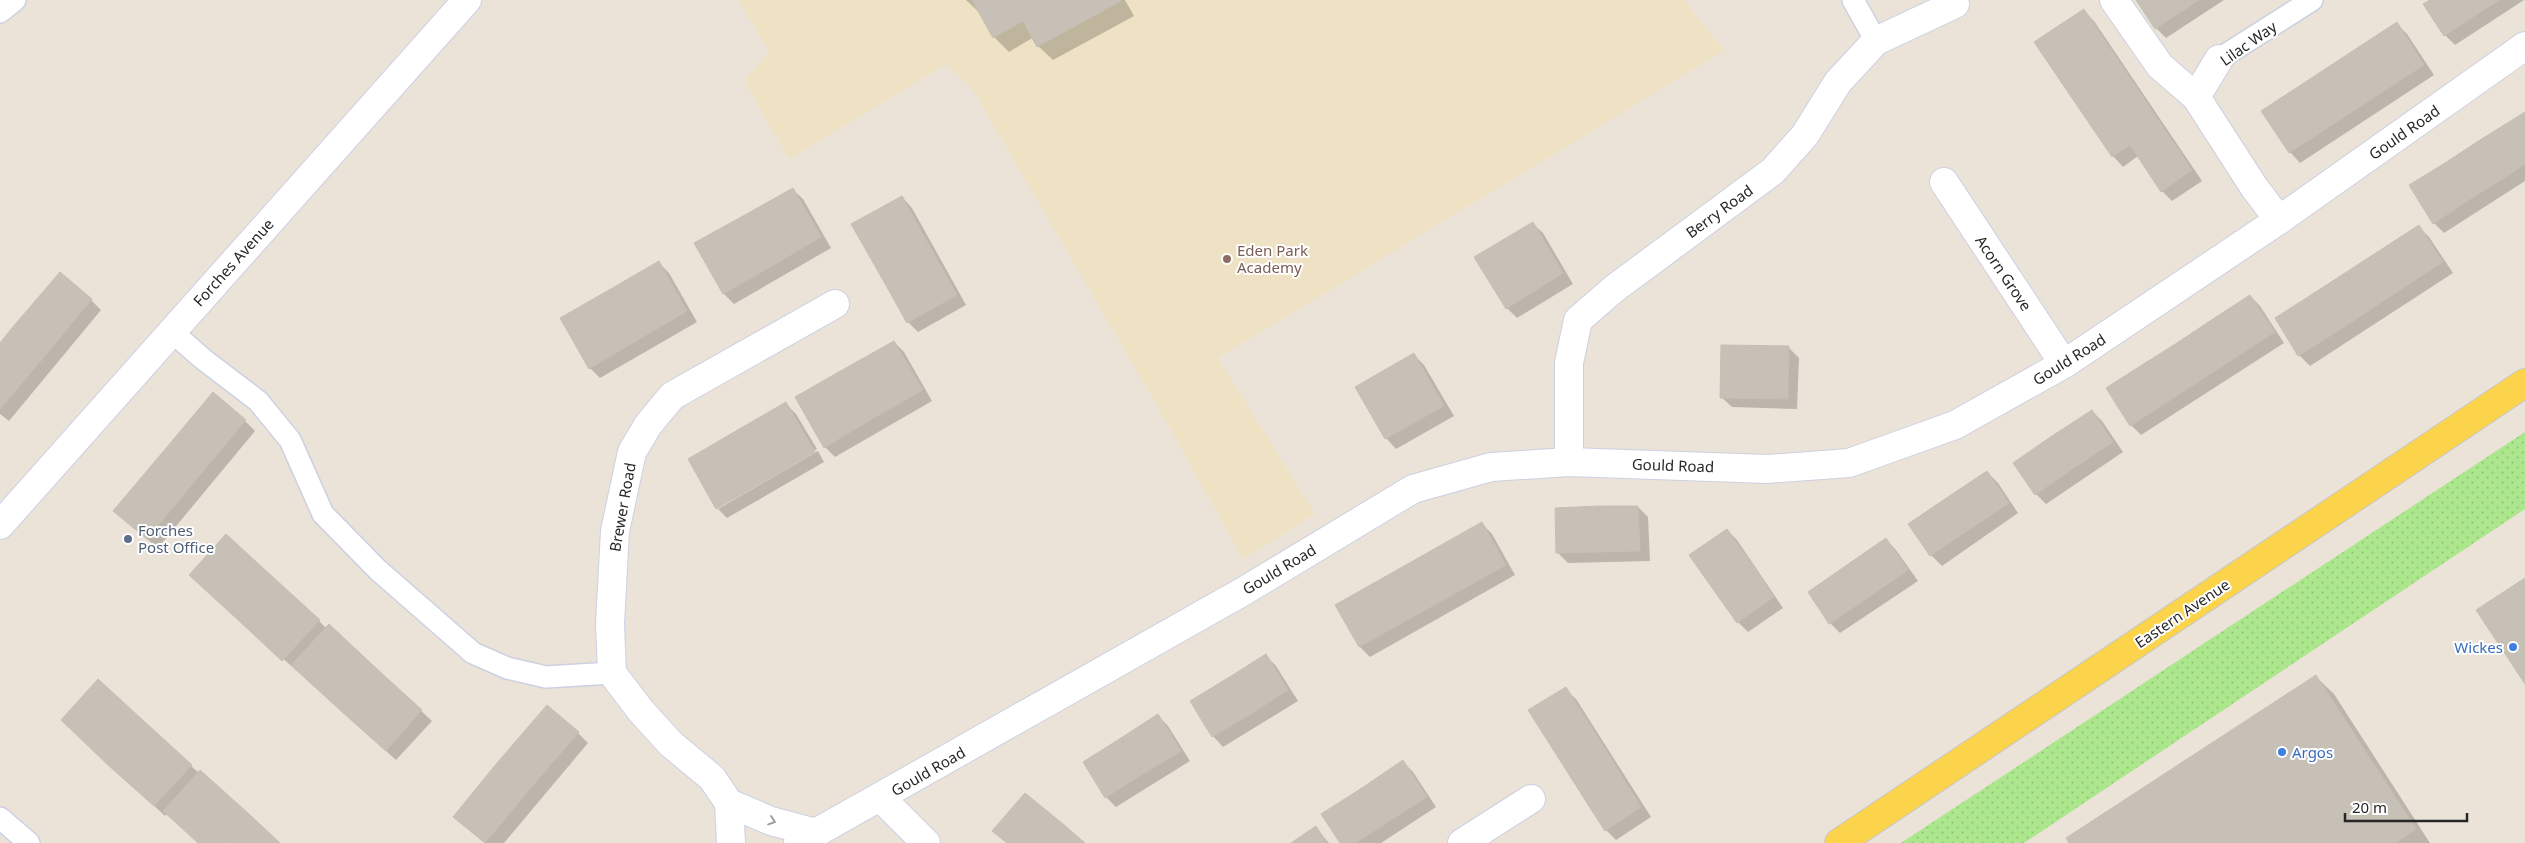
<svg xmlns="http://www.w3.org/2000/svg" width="2525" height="843" font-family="'Noto Sans',sans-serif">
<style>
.education{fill:#efe2c4}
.grass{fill:url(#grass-dots)}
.shadow{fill:#0003}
.building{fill:#c6c0b7;stroke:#c6bfb1}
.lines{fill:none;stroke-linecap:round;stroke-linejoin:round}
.lane-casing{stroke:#ccd0e2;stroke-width:24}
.street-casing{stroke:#ccd0e2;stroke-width:30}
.primary-casing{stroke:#c7c7c7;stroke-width:30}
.lane{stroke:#fff;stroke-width:21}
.street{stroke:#fff;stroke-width:28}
.primary{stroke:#fbd44c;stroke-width:28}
.oneway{stroke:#9e9e9e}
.education-dot{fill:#8d6e63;stroke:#fff;stroke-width:2}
.service-dot{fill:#5c6f8a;stroke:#fff;stroke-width:2}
.shop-dot{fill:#3f7fe0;stroke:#fff;stroke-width:2}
.labels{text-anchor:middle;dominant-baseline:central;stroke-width:4;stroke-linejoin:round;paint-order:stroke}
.street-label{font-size:15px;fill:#272727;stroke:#fff}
.education-label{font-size:15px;fill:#785e54;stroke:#fff;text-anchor:start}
.service-label{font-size:15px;fill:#4e5e75;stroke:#fff;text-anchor:start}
.shop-label{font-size:15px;fill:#366cbe;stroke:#fff;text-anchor:end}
</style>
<defs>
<pattern id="grass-dots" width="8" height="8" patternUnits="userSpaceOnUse" patternTransform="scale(1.25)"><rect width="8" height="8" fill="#ace78e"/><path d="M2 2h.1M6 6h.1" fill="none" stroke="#94c67a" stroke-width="1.8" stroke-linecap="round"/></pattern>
</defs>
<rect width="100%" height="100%" fill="#ebe3d7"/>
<polygon class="education" points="738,0 1684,0 1724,51 1218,358 1315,514 1243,559 1159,409 973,90 946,64 789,159 744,81 769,51"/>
<polygon class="grass" points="2525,432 2525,509 2024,843 1901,843"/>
<g class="shadow">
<polygon points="966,0 1125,0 1134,16 1053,60 1038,46 1034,37 1009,52 994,37 981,14"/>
<polygon points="2137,0 2224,0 2166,38 2156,28"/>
<polygon points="2432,0 2524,0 2455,45 2445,35"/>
<polygon points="2083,10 2094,21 2202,181 2172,201 2162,191 2138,156 2123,167 2113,156"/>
<polygon points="2397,24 2407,34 2434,75 2300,163 2290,152 2262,111"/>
<polygon points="2525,113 2525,181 2444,233 2434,223 2411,186"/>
<polygon points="792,189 803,199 831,248 734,304 724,294"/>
<polygon points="902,197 912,208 966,305 918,332 908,322"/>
<polygon points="1532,223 1543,233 1573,284 1517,318 1507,308"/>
<polygon points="2419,227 2429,237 2453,273 2310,366 2299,355 2277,318"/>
<polygon points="659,263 669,273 697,322 600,378 590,368"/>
<polygon points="2250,296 2260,306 2284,343 2141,435 2131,425"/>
<polygon points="91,300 101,310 9,421 0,414 0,345"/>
<polygon points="894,342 904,352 932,401 835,457 825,447"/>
<polygon points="1788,347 1799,358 1797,409 1732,407 1721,397"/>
<polygon points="1414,355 1424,365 1454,416 1396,449 1386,438"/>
<polygon points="786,404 796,414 817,449 718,506 718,509 818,451 824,462 727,518 717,508"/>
<polygon points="2092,411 2102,421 2123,452 2046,504 2036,494"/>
<polygon points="245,421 255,431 158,548 125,521"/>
<polygon points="1987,472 1998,483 2018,513 1942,566 1931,555 1910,525"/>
<polygon points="1638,507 1648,517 1650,561 1568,563 1558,553"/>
<polygon points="1482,524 1492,534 1515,575 1370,657 1360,647 1337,605"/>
<polygon points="1727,530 1737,540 1783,608 1748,632 1738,622"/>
<polygon points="1886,540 1896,550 1918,581 1840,633 1830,623"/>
<polygon points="201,585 319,621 327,629 329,626 432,721 396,760"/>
<polygon points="1266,656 1276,666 1298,701 1223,747 1213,736 1192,702"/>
<polygon points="2316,677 2334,694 2430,843 2071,843"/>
<polygon points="1565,689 1576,699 1651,817 1616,840 1606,830"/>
<polygon points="1158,716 1168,726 1190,761 1116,807 1106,797"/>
<polygon points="72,730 191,766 278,843 199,843 167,813 165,816"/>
<polygon points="578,733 588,743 504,843 485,843 455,817"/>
<polygon points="1403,762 1413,772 1436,807 1381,843 1341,843"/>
<polygon points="1316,828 1329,843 1293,843"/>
</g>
<g class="building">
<polygon points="972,0 1120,0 1121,1 1037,47 1023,21 993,38"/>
<polygon points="2136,0 2199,0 2155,29"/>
<polygon points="2430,0 2499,0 2444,36 2423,4"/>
<polygon points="2084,9 2192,170 2161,192 2130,145 2112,157 2034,42"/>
<polygon points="2397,22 2424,65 2289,153 2261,111"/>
<polygon points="2525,112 2525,129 2517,117"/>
<polygon points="2517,117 2525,129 2525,164 2504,178 2480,140"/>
<polygon points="2480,140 2504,178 2469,200 2445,163"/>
<polygon points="2445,163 2469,200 2433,224 2409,185"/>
<polygon points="793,188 821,237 772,266 743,216"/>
<polygon points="902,196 929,245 879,273 851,224"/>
<polygon points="743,216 772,266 723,294 694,243"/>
<polygon points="1533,222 1563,273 1506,309 1474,257"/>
<polygon points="2419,225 2443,262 2406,286 2382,249"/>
<polygon points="929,245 957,295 907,323 879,273"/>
<polygon points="2382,249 2406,286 2370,310 2345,273"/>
<polygon points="659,261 687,311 638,340 609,290"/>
<polygon points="60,272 92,299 45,356 12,328"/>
<polygon points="2345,273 2370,310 2335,333 2311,295"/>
<polygon points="609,290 638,340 589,369 560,318"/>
<polygon points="2250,295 2275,332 2238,356 2213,319"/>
<polygon points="2311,295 2335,333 2298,356 2275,318"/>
<polygon points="2213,319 2238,356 2201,380 2177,343"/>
<polygon points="12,328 45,356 0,409 0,343"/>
<polygon points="894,341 923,390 872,419 844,369"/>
<polygon points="2177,343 2201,380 2166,403 2142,365"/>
<polygon points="1721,345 1789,346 1788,399 1720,398"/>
<polygon points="1414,353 1444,406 1385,439 1355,387"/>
<polygon points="2142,365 2166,403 2130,426 2106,388"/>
<polygon points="844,369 872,419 824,448 795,397"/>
<polygon points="213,392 246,420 195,481 162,453"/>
<polygon points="786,402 815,452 765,481 736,431"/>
<polygon points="2092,410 2113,442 2071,470 2049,438"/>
<polygon points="736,431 765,481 716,509 688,459"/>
<polygon points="2049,438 2071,470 2035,495 2013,463"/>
<polygon points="162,453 195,481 147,539 113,511"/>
<polygon points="1987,471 2009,503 1967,531 1945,499"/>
<polygon points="1945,499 1967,531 1930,556 1908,524"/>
<polygon points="1600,506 1601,552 1556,553 1555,508"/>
<polygon points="1600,506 1638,506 1640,551 1601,552"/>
<polygon points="1482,522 1506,565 1359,647 1335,605"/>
<polygon points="1727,529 1753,565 1715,592 1689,555"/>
<polygon points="226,534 274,578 237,619 189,575"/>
<polygon points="1886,538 1908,570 1866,599 1844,567"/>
<polygon points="1753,565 1774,597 1737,623 1715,592"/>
<polygon points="1844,567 1866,599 1829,624 1808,592"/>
<polygon points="274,578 320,620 282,661 237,619"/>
<polygon points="2525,578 2525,684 2476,610"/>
<polygon points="329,624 377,669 340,710 291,665"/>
<polygon points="1266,654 1288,690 1251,714 1228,678"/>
<polygon points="377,669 422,710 386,751 340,710"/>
<polygon points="2316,675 2416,829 2395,843 2069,843 2066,838"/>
<polygon points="1228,678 1251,714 1212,737 1190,701"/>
<polygon points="98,679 146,723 108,765 61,720"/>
<polygon points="1566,687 1592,728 1554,751 1528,710"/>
<polygon points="547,705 579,732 529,790 497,763"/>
<polygon points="1158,714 1181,751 1143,774 1121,738"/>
<polygon points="146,723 192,765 154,806 108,765"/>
<polygon points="1592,728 1617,768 1580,792 1554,751"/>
<polygon points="1121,738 1143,774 1105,798 1083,762"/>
<polygon points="1403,760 1427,797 1385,824 1362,788"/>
<polygon points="497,763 529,790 485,843 453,817"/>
<polygon points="1617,768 1641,807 1605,831 1580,792"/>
<polygon points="200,770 249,814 223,843 198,843 163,811"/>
<polygon points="1362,788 1385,824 1355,843 1340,843 1321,814"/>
<polygon points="1025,793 1063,824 1047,843 1007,843 992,831"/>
<polygon points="249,814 280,843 223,843"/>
<polygon points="1063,824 1085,843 1047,843"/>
<polygon points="1316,826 1327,843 1291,843"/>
</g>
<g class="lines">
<g class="lane-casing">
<g id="lane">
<polyline points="1853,0 1876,41"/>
<polyline points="0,12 15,0"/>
<polyline points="2219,59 2312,0"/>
<polyline points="171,331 203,359 258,401 290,440 323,514 378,570 473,653 507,668 546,677 612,673"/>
<polyline points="0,818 29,843"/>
</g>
</g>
<g class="street-casing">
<g id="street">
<polyline points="2114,0 2160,66 2196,97 2254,187 2279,220"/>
<polyline points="2196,97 2219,59"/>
<polyline points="1944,182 2064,364"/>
<polyline points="1569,462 1569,363 1578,320 1615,288 1773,171 1805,135 1838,82 1876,41 1955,4"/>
<polyline points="0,525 467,0"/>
<polyline points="881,798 926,843"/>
<polyline points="729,803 731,843"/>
<polyline points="816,833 771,821 729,803 712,778 671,744 641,711 612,673 610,624 615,531 632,452 648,425 672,396 835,304"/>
<polyline points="798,843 1244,591 1413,489 1491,467 1569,462 1767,469 1849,463 1955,425 2064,364 2279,220 2525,46"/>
<polyline points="1462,843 1531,799"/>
</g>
</g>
<g class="primary-casing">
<polyline id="primary" points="1839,843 2525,383"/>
</g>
<use href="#lane" class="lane"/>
<use href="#street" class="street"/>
<use href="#primary" class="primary"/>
</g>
<defs><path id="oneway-chevron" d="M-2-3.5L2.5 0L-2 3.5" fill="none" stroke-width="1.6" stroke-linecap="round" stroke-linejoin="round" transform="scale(1.25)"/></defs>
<use class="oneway" href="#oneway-chevron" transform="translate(772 821) rotate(19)"/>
<circle class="education-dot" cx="1227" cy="259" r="5"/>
<circle class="service-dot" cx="128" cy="539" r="5"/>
<g class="shop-dot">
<circle cx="2513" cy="647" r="5"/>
<circle cx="2282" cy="752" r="5"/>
</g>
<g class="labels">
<g class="street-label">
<text transform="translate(2248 43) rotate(-35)">Lilac Way</text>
<text transform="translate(2404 132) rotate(-35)">Gould Road</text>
<text transform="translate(1719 211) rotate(-36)">Berry Road</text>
<text transform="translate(233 262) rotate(-48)">Forches Avenue</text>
<text transform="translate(2004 273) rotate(56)">Acorn Grove</text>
<text transform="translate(2069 359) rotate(-32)">Gould Road</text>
<text transform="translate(1673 465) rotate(2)">Gould Road</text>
<text transform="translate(622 507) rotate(-80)">Brewer Road</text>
<text transform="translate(1279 569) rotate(-31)">Gould Road</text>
<text transform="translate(2182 613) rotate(-34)">Eastern Avenue</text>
<text transform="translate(928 771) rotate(-30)">Gould Road</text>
</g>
<g class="education-label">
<text x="1237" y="250">Eden Park<tspan x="1237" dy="17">Academy</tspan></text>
</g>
<g class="service-label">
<text x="138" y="530">Forches<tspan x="138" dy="17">Post Office</tspan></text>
</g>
<g class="shop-label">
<text x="2503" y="647">Wickes</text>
<text x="2292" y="752" text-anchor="start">Argos</text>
</g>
</g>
<path d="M2345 813v8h122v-8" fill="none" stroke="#272727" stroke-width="2.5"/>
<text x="2352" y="813" font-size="15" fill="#272727" stroke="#ffffff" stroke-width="4" paint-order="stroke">20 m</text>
</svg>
